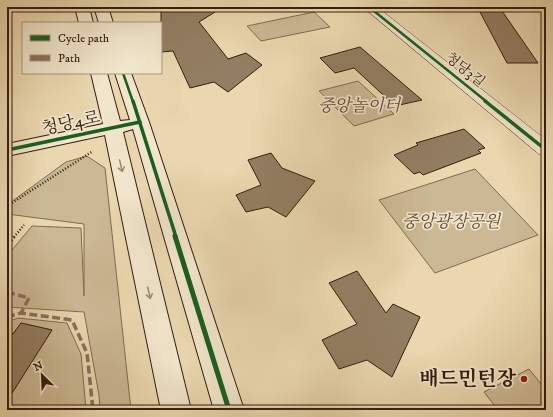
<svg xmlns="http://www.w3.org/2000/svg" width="553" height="417" font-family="'IM FELL DW Pica','Noto Serif KR',serif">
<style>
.green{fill:#cbb894;stroke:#7e6b51}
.building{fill:#927e62;stroke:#321e0e}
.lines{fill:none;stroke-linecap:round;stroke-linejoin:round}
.street-casing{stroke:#604c36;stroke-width:1}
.secondary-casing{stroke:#321e0e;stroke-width:2}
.path-far1{stroke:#321e0e;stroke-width:2.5;stroke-dasharray:1 2;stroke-linecap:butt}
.path{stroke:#321e0e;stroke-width:3;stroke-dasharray:1 2.5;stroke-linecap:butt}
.street{fill:#f1e5cb;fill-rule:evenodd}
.secondary{fill:#f1e5cb;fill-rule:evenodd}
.quiet{stroke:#8d6e63;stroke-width:3.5;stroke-dasharray:8 3.5;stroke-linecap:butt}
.cycleway-far2-casing{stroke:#f1e5cb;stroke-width:4}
.cycleway-far1-casing{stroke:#f1e5cb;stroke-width:6}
.cycleway-casing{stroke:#f1e5cb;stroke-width:8}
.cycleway-far2{stroke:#1b5e20;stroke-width:2.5}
.cycleway-far1{stroke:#1b5e20;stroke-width:3.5}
.cycleway{stroke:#1b5e20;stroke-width:5}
.oneway{stroke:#9b8b76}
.poi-dot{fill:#8f2418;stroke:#f1e5cb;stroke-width:1.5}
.labels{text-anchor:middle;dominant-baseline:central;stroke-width:3.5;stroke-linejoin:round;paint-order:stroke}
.far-street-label{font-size:14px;fill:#321e0e;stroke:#f1e5cb}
.park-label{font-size:17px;font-style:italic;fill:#604c36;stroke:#f1e5cb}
.street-label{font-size:17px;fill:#321e0e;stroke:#f1e5cb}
.near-poi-label{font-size:20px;font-weight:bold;fill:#321e0e;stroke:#f1e5cb;text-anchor:end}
</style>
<rect width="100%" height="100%" fill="#ead7af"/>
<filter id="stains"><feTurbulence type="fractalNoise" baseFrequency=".005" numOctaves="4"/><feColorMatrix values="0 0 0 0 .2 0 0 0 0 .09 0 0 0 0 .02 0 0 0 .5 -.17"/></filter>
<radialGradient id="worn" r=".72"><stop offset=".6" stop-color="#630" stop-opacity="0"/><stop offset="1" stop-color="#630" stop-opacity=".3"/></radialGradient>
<g class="green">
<polygon points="314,12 330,27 261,41 247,26"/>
<polygon points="358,81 394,114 354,126 319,91"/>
<polygon points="87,156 105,168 131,410 100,410 99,395 84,312 7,307 7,256 32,226 81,228 84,296 84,224 7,214 7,205 66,162"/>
<polygon points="475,169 538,235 435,273 379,200"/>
<polygon points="18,318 67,323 81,354 86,410 7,410 7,401 52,330 21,323 13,334 7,333 7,322"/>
<polygon points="529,369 546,390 546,410 498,410 484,392"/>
</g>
<g class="building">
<polygon points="161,7 223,7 199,22 228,59 246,53 262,65 228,92 214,82 190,88 173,51 161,52"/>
<polygon points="500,8 538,63 507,63 480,12"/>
<polygon points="360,47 422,100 395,106 354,68 335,73 320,58"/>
<polygon points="464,129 485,148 478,150 481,153 423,175 420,172 414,174 394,155 418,145 416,143"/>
<polygon points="271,153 282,168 315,181 286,217 268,207 246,212 236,195 261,185 248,160"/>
<polygon points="357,271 386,313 393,304 420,317 392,377 367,360 339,369 322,340 357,324 329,283"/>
<polygon points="21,323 52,330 7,401 7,333 13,334"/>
</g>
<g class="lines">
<g class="street-casing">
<polygon id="street" points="363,7 377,7 546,140 546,156 539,154"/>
</g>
<g class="secondary-casing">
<g id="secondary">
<polygon points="75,7 89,7 93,23 79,23"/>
<polygon points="94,7 108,7 113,23 99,23"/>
<polygon points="91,73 107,73 120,121 130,120 115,73 131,73 149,122 244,410 214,410 133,129 123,132 191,410 161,410 105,135 7,156 7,144 103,124"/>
</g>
</g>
<g class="path-far1">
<polyline points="7,206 93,151"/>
<polyline points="14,237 24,225"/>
</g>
<polyline class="path" points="7,246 15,236"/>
<use href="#street" class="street"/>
<use href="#secondary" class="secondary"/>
<g class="quiet">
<polyline points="7,292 29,298 21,313"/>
<polyline points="7,317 21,313 72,320 87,353 93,410"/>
</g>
<g class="cycleway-far2-casing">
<g id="cycleway-far2">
<polyline points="369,7 487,102"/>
<polyline points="123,73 133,102"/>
</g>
</g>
<g class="cycleway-far1-casing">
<g id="cycleway-far1">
<polyline points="133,101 176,237"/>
<polyline points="485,101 546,150"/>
<polyline points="7,150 140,122"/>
</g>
</g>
<g class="cycleway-casing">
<polyline id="cycleway" points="175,236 229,410"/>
</g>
<use href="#cycleway-far2" class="cycleway-far2"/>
<use href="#cycleway-far1" class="cycleway-far1"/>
<use href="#cycleway" class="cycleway"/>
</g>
<defs><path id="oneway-shaft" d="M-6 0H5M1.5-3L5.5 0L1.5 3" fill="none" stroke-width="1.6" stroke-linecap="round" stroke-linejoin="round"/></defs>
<g class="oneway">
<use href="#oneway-shaft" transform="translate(121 166) rotate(77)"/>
<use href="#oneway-shaft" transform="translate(149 293) rotate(77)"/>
</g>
<circle class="poi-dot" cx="524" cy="379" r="4"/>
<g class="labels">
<g class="far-street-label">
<text transform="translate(465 70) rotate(39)">청당3길</text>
</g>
<g class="park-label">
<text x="359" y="106">중앙놀이터</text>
<text x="451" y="222">중앙광장공원</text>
</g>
<g class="street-label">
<text transform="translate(71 123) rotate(-12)">청당4로</text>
</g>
<g class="near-poi-label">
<text x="516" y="379">배드민턴장</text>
</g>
</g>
<rect width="553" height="417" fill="none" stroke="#ead7af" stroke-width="24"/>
<rect x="8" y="8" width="537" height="401" fill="none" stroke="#321e0e" stroke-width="2"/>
<rect x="12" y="12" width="529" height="393" fill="none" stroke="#321e0e"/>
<rect x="22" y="22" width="140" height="52" fill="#f1e5cb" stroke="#a5957f"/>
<rect x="30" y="35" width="20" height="6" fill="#1b5e20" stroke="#a5957f"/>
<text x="58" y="42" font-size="12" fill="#321e0e">Cycle path</text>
<rect x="30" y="55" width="20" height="6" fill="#8d6e63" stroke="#a5957f"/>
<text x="58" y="62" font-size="12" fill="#321e0e">Path</text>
<g transform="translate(42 375) rotate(336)" stroke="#f1e5cb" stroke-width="3" paint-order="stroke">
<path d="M0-3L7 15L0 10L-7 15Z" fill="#321e0e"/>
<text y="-6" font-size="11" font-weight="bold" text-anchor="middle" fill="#321e0e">N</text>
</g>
<rect width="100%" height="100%" filter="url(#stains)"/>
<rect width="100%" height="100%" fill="url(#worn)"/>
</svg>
